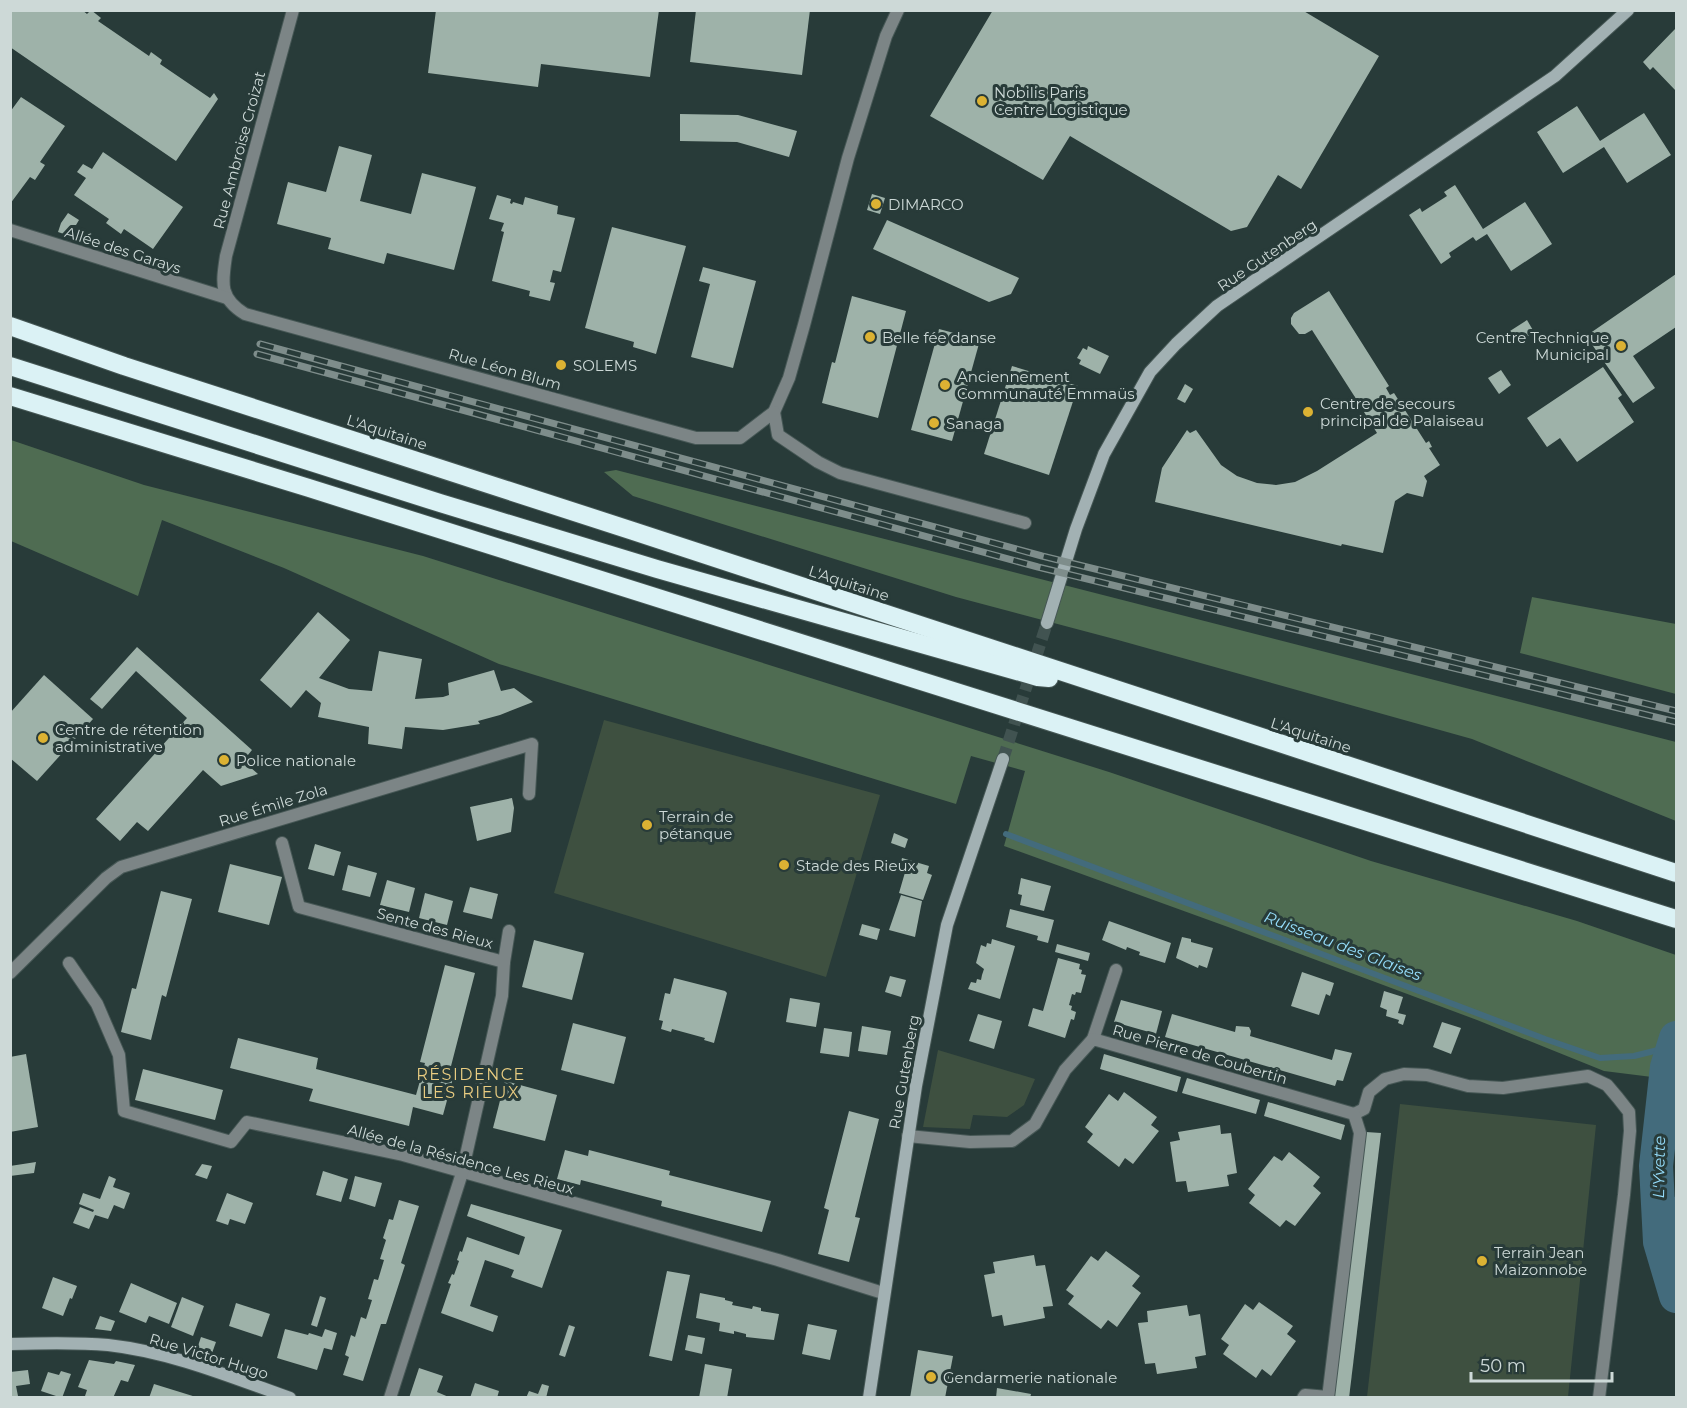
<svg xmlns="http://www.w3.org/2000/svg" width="1687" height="1408" font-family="Montserrat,sans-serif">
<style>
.green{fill:#3e5040}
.forest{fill:#4f6c52}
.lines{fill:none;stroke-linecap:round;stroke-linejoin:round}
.stream{stroke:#436b7c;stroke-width:6}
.river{stroke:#436b7c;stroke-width:34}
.building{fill:#9eb2a9}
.secondary-tunnel{stroke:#415351;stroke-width:12;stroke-dasharray:12 6;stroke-linecap:butt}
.street-casing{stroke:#465755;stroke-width:14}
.secondary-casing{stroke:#465755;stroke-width:14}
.highway-casing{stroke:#465755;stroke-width:20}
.street{stroke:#7c8586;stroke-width:12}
.secondary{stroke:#a2b1b3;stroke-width:12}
.highway{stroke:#dbf2f5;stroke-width:18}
.rail-casing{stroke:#7e8d8b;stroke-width:7}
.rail{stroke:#283b39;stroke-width:4.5;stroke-dasharray:14;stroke-linecap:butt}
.poi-dot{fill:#dcb233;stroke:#283b39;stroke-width:2}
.labels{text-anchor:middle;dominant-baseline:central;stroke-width:6;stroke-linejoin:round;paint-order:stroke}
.poi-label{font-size:15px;fill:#cdd9d7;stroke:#283b39;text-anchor:start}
.street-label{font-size:15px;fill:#cdd9d7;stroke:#283b39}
.water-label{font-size:16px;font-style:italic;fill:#95ddfb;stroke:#283b39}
.neighbourhood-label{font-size:16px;letter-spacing:1.5px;fill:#e9cc81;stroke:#283b39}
</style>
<rect width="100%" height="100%" fill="#283b39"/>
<g class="green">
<polygon points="604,720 880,795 826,977 554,893"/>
<polygon points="938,1050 1035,1079 1024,1105 1007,1117 973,1115 970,1129 923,1127"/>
<polygon points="1400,1104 1596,1125 1568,1397 1367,1397"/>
</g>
<g class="forest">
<polygon points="11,440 144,485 423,556 1109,772 1371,861 1577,921 1676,955 1676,1080 1604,1071 1477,1020 1228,927 1004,846 1025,771 971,756 956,804 499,664 284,568 162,520 138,596 11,541"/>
<polygon points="616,470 1676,742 1676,821 1472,739 1118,640 956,597 633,496 604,472"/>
<polygon points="1532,597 1676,624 1676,694 1520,653"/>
</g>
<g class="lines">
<g class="stream">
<polyline points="1006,834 1545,1039 1600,1058 1634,1056 1674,1046"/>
<polyline points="1658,1199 1676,1200"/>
</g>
<polyline class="river" points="1676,1038 1667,1067 1656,1166 1660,1242 1676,1296"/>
</g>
<g class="building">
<polygon points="10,10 82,10 87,14 91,10 101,18 98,21 149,56 151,52 162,60 160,64 210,98 214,93 218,99 176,161 10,47"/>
<polygon points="436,10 659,10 650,77 541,64 538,87 428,73"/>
<polygon points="696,10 810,10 802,75 690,62"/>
<polygon points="993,10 1302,10 1379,56 1301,189 1278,175 1247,227 1231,231 1070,136 1043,180 930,116"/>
<polygon points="1676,28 1676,91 1653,67 1650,70 1643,62"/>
<polygon points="21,97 65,126 40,162 45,165 35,180 30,177 10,204 10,112"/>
<polygon points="1577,106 1600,141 1644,113 1671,155 1627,183 1604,147 1563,173 1537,132"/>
<polygon points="680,114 738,115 797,131 789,157 737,142 680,141"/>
<polygon points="339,146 372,155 360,201 411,214 422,173 476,187 454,270 387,253 384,264 328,249 331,238 277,224 288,182 326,192"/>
<polygon points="103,152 183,207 153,249 124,229 121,234 106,223 109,219 74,195 86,178 77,172 83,164 92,169"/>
<polygon points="1455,185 1483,229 1525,202 1552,244 1511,271 1487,234 1476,241 1473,237 1449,253 1451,257 1441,264 1409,215 1420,208 1422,212 1447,196 1444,192"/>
<polygon points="872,194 885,198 880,214 867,210"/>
<polygon points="497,195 511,199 510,203 512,204 513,202 523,205 525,197 558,206 557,214 575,218 561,272 553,270 550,282 555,283 550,301 529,296 530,291 492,281 504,232 501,231 504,223 489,219"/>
<polygon points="68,213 79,220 76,225 71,225 67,235 58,232 61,223"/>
<polygon points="887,220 1019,278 1011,294 989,302 873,249"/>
<polygon points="612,227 686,246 656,354 633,347 634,342 585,328"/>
<polygon points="703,267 756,281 733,368 691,357 710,284 699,281"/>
<polygon points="1676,274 1676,327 1633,356 1655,388 1633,403 1586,336"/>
<polygon points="1329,291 1389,386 1386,388 1390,395 1394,393 1426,443 1429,441 1432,447 1429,448 1440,465 1424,476 1427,481 1423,497 1407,493 1395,501 1383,553 1342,544 1341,546 1155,502 1162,468 1187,430 1190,433 1196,430 1221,465 1237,476 1257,483 1276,485 1295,482 1317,471 1377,433 1364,412 1368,410 1363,402 1360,405 1312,330 1305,334 1299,334 1291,324 1291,318 1294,313"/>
<polygon points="852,296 906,311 878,418 822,403 832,362 835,363"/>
<polygon points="1527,320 1534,332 1518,343 1510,331"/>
<polygon points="939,329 980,340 952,441 911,430"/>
<polygon points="1088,346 1109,356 1100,374 1079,364 1081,360 1077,358 1083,348 1087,350"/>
<polygon points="1012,366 1078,386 1049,475 984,454"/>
<polygon points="1603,367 1622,395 1618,398 1634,422 1577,462 1560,438 1547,447 1527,418"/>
<polygon points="1501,370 1511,385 1499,394 1488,378"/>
<polygon points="1185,384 1193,389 1185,403 1177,399"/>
<polygon points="318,612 350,640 319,678 349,689 372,691 379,651 422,659 415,699 443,697 449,695 448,683 494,670 501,691 514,688 533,702 500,715 478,721 480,724 443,730 405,727 402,749 368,744 369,727 318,717 321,703 306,690 291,708 260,680"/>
<polygon points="137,647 252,750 243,761 258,774 221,786 203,770 148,831 137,822 120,841 96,819 187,718 136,671 102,709 90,699"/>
<polygon points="44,675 93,719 37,781 10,758 10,713"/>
<polygon points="512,798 514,808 511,832 477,841 470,807"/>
<polygon points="894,833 908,839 905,848 891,843"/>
<polygon points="315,844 341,852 334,876 308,869"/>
<polygon points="902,858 929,866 927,873 932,875 923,900 899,893 906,869 900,867"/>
<polygon points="230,864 282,877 269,925 218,912"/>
<polygon points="348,865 377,873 370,897 342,890"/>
<polygon points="1021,878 1051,886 1044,911 1020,905 1022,895 1018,894"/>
<polygon points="387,880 415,888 409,912 380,905"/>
<polygon points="470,887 498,894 492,919 463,912"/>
<polygon points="161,891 192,899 166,997 162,995 151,1040 121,1032 132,988 136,989"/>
<polygon points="425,893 453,901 447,925 419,918"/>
<polygon points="901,895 922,901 915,937 889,930"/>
<polygon points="1010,909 1054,920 1048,943 1037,940 1038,936 1006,927"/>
<polygon points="1109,921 1171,943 1165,963 1139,955 1140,952 1127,947 1126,950 1102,940"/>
<polygon points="862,924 880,929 877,940 859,935"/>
<polygon points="1182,937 1191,939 1191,942 1213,948 1207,968 1199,965 1198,968 1176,958"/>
<polygon points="992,939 1015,946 1000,999 968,989 971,982 976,983 977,979 981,980 982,975 984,969 976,963 981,945 986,947 987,943 991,944"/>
<polygon points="534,940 584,953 572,1000 522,987"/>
<polygon points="1057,944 1090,953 1088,961 1055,952"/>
<polygon points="1058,958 1080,964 1079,969 1082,970 1081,974 1086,975 1081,993 1076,992 1075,995 1072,994 1069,1005 1072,1006 1071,1010 1076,1012 1074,1020 1071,1019 1065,1038 1028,1026 1033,1008 1043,1011"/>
<polygon points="445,965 475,973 450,1070 455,1071 443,1115 413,1107 409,1126 309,1101 313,1089 230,1068 238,1038 318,1058 316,1069 416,1095 425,1063 420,1062"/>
<polygon points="1302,972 1334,983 1330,996 1326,994 1319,1015 1291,1006"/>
<polygon points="890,976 906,980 901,997 885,992"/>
<polygon points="674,978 725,991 727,993 714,1043 704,1040 705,1038 672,1029 671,1032 661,1029 663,1021 659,1020 665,993 670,994"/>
<polygon points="1384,991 1403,997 1398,1013 1406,1015 1403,1025 1398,1023 1399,1020 1386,1016 1387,1010 1380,1007"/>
<polygon points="790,998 820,1003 816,1027 786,1022"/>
<polygon points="1121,1000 1162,1011 1156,1034 1114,1022"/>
<polygon points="978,1014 1002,1021 994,1049 969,1041"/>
<polygon points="1172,1014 1235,1032 1236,1026 1249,1027 1251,1031 1250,1036 1332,1060 1335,1049 1352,1053 1343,1081 1337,1080 1335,1086 1165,1037"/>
<polygon points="1442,1022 1461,1028 1451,1054 1433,1047"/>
<polygon points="573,1023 626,1037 614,1084 561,1070"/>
<polygon points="862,1026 891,1031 887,1055 858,1051"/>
<polygon points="824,1028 852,1032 849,1057 820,1053"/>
<polygon points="26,1054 38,1127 10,1132 10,1057"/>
<polygon points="1104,1054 1181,1077 1177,1092 1100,1069"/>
<polygon points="143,1069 223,1090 215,1120 135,1100"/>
<polygon points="1187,1078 1260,1100 1256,1114 1182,1093"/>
<polygon points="505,1081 557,1095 545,1141 493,1128"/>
<polygon points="1124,1092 1157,1117 1151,1125 1159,1131 1133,1164 1125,1158 1119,1167 1087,1142 1093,1134 1085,1127 1109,1094 1118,1101"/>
<polygon points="1268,1102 1345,1125 1341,1140 1264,1116"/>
<polygon points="849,1111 879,1119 855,1217 860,1218 849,1262 818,1254 829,1210 824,1208"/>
<polygon points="1220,1125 1221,1134 1231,1133 1237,1173 1227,1175 1229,1186 1188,1192 1186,1181 1176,1182 1170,1142 1180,1140 1178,1132"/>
<polygon points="1366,1132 1381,1133 1349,1398 1333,1398"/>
<polygon points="565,1150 588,1156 589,1150 670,1171 669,1175 771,1201 762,1232 661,1206 662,1201 581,1180 580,1185 557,1179"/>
<polygon points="1289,1152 1320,1177 1313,1186 1321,1193 1295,1226 1286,1220 1280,1227 1249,1203 1255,1195 1248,1189 1274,1156 1282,1161"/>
<polygon points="36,1162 34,1173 10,1176 10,1166"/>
<polygon points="202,1164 212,1166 207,1179 195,1175"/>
<polygon points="323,1171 348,1179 341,1202 316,1195"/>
<polygon points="109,1176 116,1179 113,1187 130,1193 124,1209 114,1205 108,1219 95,1215 89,1229 73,1223 80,1207 93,1212 94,1210 79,1204 83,1193 100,1199"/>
<polygon points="355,1176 382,1183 375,1207 349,1199"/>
<polygon points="227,1193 253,1203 245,1224 230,1219 228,1225 216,1221"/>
<polygon points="399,1200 419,1206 401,1263 405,1265 386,1324 381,1324 363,1381 343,1375 349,1357 345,1355 351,1335 355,1337 361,1317 366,1319 372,1300 368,1299 374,1279 378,1280 384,1260 380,1259 386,1240 383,1238 389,1219 393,1220"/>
<polygon points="471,1204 562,1230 542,1288 511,1277 514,1270 485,1260 470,1306 498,1316 493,1332 441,1313 451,1284 448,1283 452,1274 454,1275 459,1261 457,1260 460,1251 462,1252 467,1237 519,1255 525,1237 467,1216"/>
<polygon points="1106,1251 1140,1276 1132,1286 1141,1293 1117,1327 1108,1320 1101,1329 1068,1304 1074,1296 1066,1290 1091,1256 1098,1261"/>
<polygon points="1034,1255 1036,1266 1045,1265 1053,1306 1043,1307 1045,1318 1004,1326 1002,1315 992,1317 984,1275 995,1273 993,1262"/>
<polygon points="667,1271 690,1275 672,1361 649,1356"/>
<polygon points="53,1277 77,1286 72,1299 70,1298 63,1316 42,1308"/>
<polygon points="131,1283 177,1303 169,1324 149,1316 146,1323 119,1312"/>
<polygon points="700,1293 725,1298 725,1300 733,1302 732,1305 752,1309 753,1306 761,1308 761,1311 779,1314 774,1340 746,1337 746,1334 734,1331 734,1334 719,1331 720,1323 696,1318"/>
<polygon points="320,1296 326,1298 317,1327 311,1325"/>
<polygon points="182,1297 204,1306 193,1336 171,1327"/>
<polygon points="1259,1302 1293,1326 1287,1334 1296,1341 1271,1376 1262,1369 1256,1378 1223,1354 1229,1345 1221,1339 1245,1304 1253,1310"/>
<polygon points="236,1303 270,1314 262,1337 229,1326"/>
<polygon points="1187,1305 1189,1316 1200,1314 1206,1355 1195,1357 1197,1368 1157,1374 1155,1363 1145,1364 1138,1323 1148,1322 1147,1311"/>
<polygon points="100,1316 115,1321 111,1331 95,1329"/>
<polygon points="808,1324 837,1330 830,1360 802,1354"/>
<polygon points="569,1325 575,1327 565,1357 559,1355"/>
<polygon points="285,1329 308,1335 309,1333 322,1337 325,1329 337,1333 332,1350 324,1348 317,1370 277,1358"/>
<polygon points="688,1335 705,1338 702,1354 685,1350"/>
<polygon points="201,1337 216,1342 211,1356 196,1352"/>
<polygon points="918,1350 953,1356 945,1398 910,1398"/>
<polygon points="89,1360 114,1364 116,1361 135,1365 128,1382 121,1380 113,1398 90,1398 85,1396 87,1390 78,1387"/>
<polygon points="705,1364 732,1369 727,1398 699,1398"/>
<polygon points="419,1368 443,1376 437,1392 451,1398 409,1398"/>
<polygon points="28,1370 30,1384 16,1386 18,1396 10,1397 10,1372"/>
<polygon points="61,1371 71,1374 62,1398 41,1391 48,1372 59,1375"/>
<polygon points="475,1383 499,1391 497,1398 470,1398"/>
<polygon points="154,1384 196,1397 196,1398 149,1398"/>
<polygon points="542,1384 549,1386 546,1398 526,1398 529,1391 538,1394"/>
<polygon points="997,1388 1031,1394 1030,1398 996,1398"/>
</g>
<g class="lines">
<polyline class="secondary-tunnel" points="1003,759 1047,623"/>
<g class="street-casing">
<g id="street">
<path d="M293 10 226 256C222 283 219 298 245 314L696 438H740L774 412 789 378 804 325 848 158 886 36 898 10"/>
<polyline points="10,230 227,298"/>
<polyline points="774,412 778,435 818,462 840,473 1025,523"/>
<polyline points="282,843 299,907 504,962"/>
<polyline points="69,963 97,1004 119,1055 124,1111 231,1142 247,1122 403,1155 778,1260 883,1293"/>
<polyline points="10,973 106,878 121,867 532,744 529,794"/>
<polyline points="1093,1039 1116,970"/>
<polyline points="1354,1114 1364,1109 1369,1092 1385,1079 1404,1074 1427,1075 1468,1086 1503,1088 1588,1076 1607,1085 1618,1098 1629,1112 1630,1131 1624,1195 1599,1398"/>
<polyline points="908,1136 970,1142 1012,1141 1035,1124 1065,1070 1093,1039 1354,1114 1360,1133 1328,1398"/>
<polyline points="390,1398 462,1173 502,996 504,962 509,931"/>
<polyline points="1303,1398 1305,1395 1328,1397"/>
</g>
</g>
<g class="secondary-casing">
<g id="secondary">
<polyline points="1047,623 1076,529 1104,454 1150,372 1176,344 1217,306 1555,76 1628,10"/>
<path d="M10 1344C43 1343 75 1342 108 1345 171 1352 231 1377 290 1398"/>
<polyline points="869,1398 916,1086 947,925 1003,759"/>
</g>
</g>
<g class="highway-casing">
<g id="highway">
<polyline points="10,326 124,366 633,531 1676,873"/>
<polyline points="10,366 440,503 657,569 1038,677 1049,678"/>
<polyline points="10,396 309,488 1676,919"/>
</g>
</g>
<use href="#street" class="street"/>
<use href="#secondary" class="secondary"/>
<use href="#highway" class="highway"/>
<g class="rail-casing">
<g id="rail">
<polyline points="260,344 1042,556 1676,711"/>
<polyline points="257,354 1038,567 1676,722"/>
</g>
</g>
<use href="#rail" class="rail"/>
</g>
<g class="poi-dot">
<circle cx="982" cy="101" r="6"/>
<circle cx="876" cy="204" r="6"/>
<circle cx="870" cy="337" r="6"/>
<circle cx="1621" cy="346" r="6"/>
<circle cx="561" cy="365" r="6"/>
<circle cx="945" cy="385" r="6"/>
<circle cx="1308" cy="412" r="6"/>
<circle cx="934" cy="423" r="6"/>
<circle cx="43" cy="738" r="6"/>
<circle cx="224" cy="760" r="6"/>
<circle cx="647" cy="825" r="6"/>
<circle cx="784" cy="865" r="6"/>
<circle cx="1482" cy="1261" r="6"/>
<circle cx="931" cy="1377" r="6"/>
</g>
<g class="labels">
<g class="poi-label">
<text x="994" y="92">Nobilis Paris<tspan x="994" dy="17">Centre Logistique</tspan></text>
<text x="888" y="204">DIMARCO</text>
<text x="882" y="337">Belle fée danse</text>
<text x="1609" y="337" text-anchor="end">Centre Technique<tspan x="1609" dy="17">Municipal</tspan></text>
<text x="573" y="365">SOLEMS</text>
<text x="957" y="376">Anciennement<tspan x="957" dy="17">Communauté Emmaüs</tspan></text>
<text x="1320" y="403">Centre de secours<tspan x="1320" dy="17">principal de Palaiseau</tspan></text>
<text x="946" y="423">Sanaga</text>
<text x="55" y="729">Centre de rétention<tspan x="55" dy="17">administrative</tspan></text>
<text x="236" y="760">Police nationale</text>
<text x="659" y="816">Terrain de<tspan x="659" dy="17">pétanque</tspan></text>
<text x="796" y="865">Stade des Rieux</text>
<text x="1494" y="1252">Terrain Jean<tspan x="1494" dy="17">Maizonnobe</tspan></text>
<text x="943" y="1377">Gendarmerie nationale</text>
</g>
<g class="street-label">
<text transform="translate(239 150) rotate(-75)">Rue Ambroise Croizat</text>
<text transform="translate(123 250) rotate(18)">Allée des Garays</text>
<text transform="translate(1267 255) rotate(-34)">Rue Gutenberg</text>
<text transform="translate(505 369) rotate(16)">Rue Léon Blum</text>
<text transform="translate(387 432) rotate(18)">L'Aquitaine</text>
<text transform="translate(849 583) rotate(18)">L'Aquitaine</text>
<text transform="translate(1311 735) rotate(18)">L'Aquitaine</text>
<text transform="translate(273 805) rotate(-17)">Rue Émile Zola</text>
<text transform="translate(435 928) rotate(15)">Sente des Rieux</text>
<text transform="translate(1200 1054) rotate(16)">Rue Pierre de Coubertin</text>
<text transform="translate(904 1072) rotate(-80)">Rue Gutenberg</text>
<text transform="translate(461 1159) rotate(15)">Allée de la Résidence Les Rieux</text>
<text transform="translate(209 1356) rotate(17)">Rue Victor Hugo</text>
</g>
<g class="water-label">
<text transform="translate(1343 946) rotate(21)">Ruisseau des Glaises</text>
<text transform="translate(1659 1167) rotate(-89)">L'Yvette</text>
</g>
<g class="neighbourhood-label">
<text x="471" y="1074">RÉSIDENCE<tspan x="471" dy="18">LES RIEUX</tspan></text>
</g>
</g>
<rect width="1687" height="1408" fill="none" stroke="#cdd9d7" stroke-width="24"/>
<path d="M1471 1372v9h141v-9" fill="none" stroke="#cdd9d7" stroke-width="3"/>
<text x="1480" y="1372" font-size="18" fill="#cdd9d7" stroke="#283b39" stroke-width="4.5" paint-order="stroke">50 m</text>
</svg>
